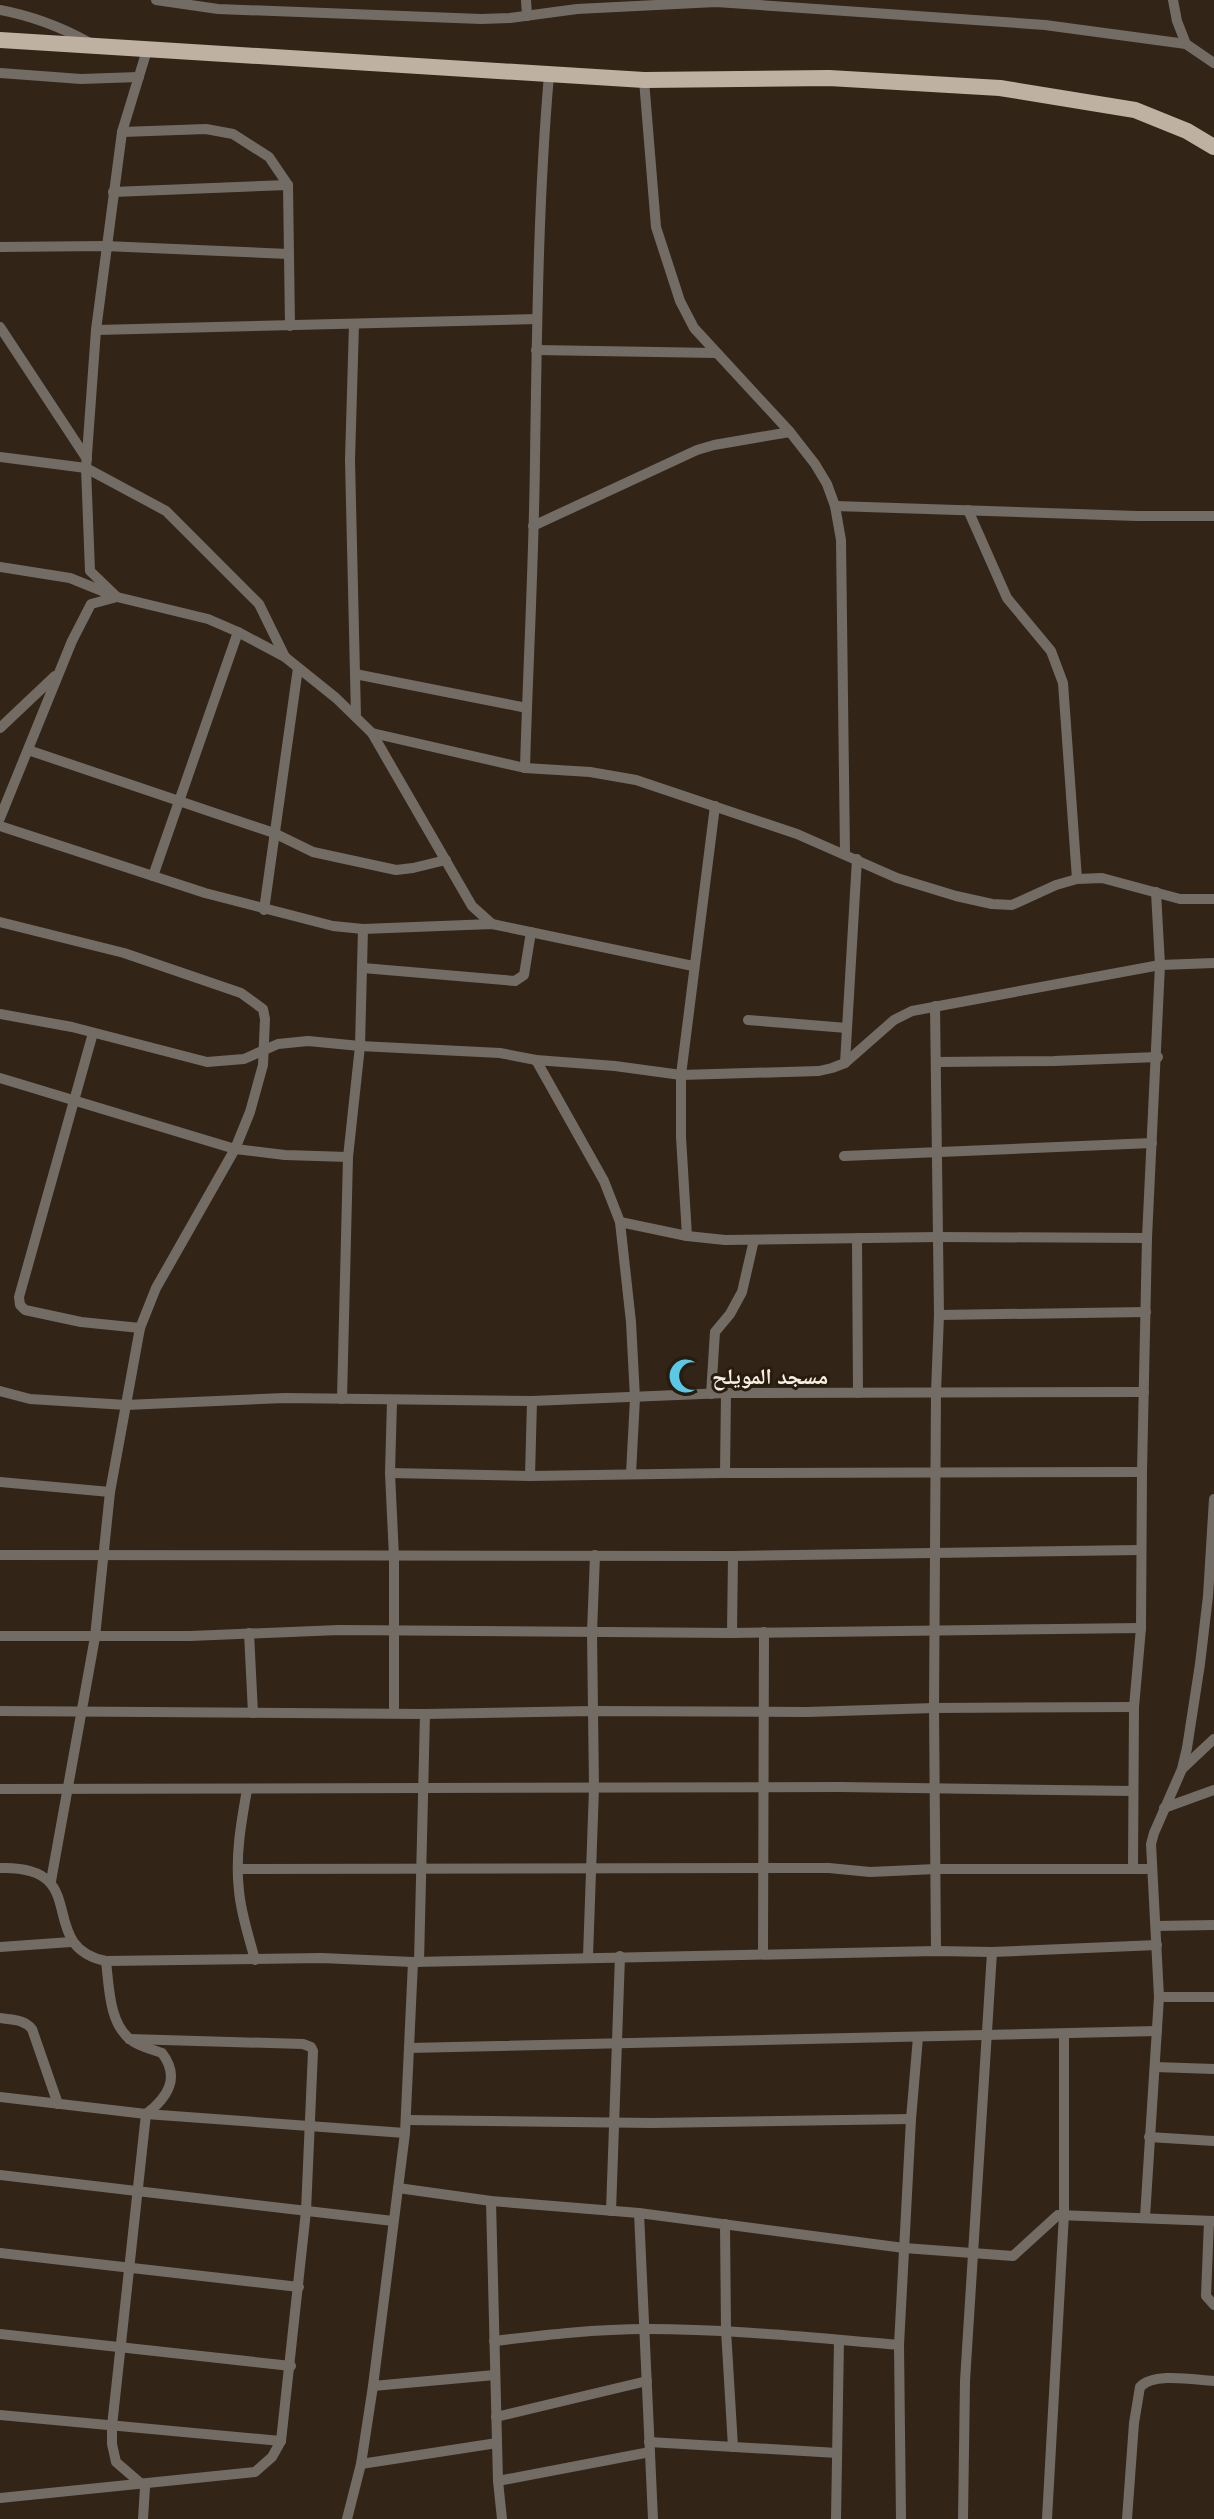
<svg xmlns="http://www.w3.org/2000/svg" width="1214" height="2519" font-family="Roboto,'Noto Naskh Arabic',sans-serif">
<style>
.lines{fill:none;stroke-linecap:round;stroke-linejoin:round}
.street{stroke:#736c65;stroke-width:10}
.primary{stroke:#bfb1a2;stroke-width:16}
.labels{text-anchor:middle;dominant-baseline:central;stroke-width:6;stroke-linejoin:round;paint-order:stroke}
.poi-label{font-size:22px;font-weight:bold;fill:#f6ede4;stroke:#281c0e;text-anchor:start}
</style>
<rect width="100%" height="100%" fill="#322517"/>
<g class="lines">
<g class="street">
<polyline points="156,0 218,9 481,19 510,18 577,9 716,2 1045,25 1186,44"/>
<polyline points="526,0 527,16"/>
<polyline points="1173,0 1177,21 1186,44 1214,63"/>
<path d="M0 10C32 16 59 26 88 42"/>
<polyline points="0,73 81,79 139,77"/>
<polyline points="644,80 656,227 680,301 694,328 790,432 815,464 827,484 835,506 841,540 845,854"/>
<polyline points="122,132 206,129 233,134 269,157 288,185 290,326"/>
<polyline points="113,192 288,185"/>
<polyline points="0,247 105,246 288,254"/>
<polyline points="354,324 350,460 356,717"/>
<polyline points="0,327 87,459"/>
<polyline points="96,330 537,319"/>
<polyline points="536,350 716,353"/>
<polyline points="0,457 86,468 166,511 259,604 285,657"/>
<polyline points="835,506 1137,516 1214,516"/>
<polyline points="968,510 1007,598 1051,651 1063,683 1077,879"/>
<polyline points="533,526 697,450 714,445 790,432"/>
<polyline points="0,567 70,578 117,597 208,619 238,632 285,657 336,698 372,733 472,906 492,924"/>
<polyline points="355,674 527,708"/>
<polyline points="0,728 55,676"/>
<polyline points="372,733 525,768 590,772 636,780 797,834 897,878 956,896 992,904 1012,905 1056,885 1077,879 1102,878 1180,899 1214,899"/>
<polyline points="28,750 274,833 313,852 396,870 413,868 446,860"/>
<path d="M525 768C528 664 534 561 535 458 537 329 538 202 549 75"/>
<polyline points="0,818 72,641 91,604 117,597 90,571 86,468 96,330 122,132 147,50"/>
<polyline points="0,826 205,893 333,926 363,929 492,924 693,966"/>
<polyline points="153,876 238,632"/>
<polyline points="264,910 298,668"/>
<polyline points="0,922 124,953 241,993 263,1009 265,1019 263,1065 250,1112 235,1149 156,1288 140,1328 110,1492 95,1637 51,1881"/>
<polyline points="363,968 515,981 524,975 531,932"/>
<polyline points="935,1006 939,1315 936,1392 934,1708 936,1951"/>
<polyline points="0,1014 72,1027 207,1062 244,1059 278,1044 308,1041 360,1046 500,1053 536,1060 615,1066 681,1075 819,1071 832,1068 845,1063 894,1020 912,1011 1160,965 1214,963"/>
<polyline points="748,1020 847,1028"/>
<polyline points="93,1033 19,1297 20,1305 25,1310 81,1322 140,1328"/>
<polyline points="536,1060 604,1181 620,1222 631,1322 635,1398 631,1474"/>
<polyline points="936,1062 1054,1061 1158,1057"/>
<polyline points="845,1063 857,859"/>
<polyline points="0,1078 235,1149 285,1155 348,1157"/>
<polyline points="844,1156 1152,1143"/>
<polyline points="620,1222 687,1236 725,1240 938,1237 1147,1238"/>
<polyline points="687,1236 681,1137 681,1075 715,806"/>
<polyline points="857,1238 858,1393"/>
<polyline points="939,1315 1146,1312"/>
<polyline points="0,1391 30,1399 126,1405 285,1398 532,1401 726,1393 1144,1392"/>
<polyline points="711,1394 715,1332 730,1314 742,1292 754,1240"/>
<polyline points="342,1399 348,1157 360,1046 363,929"/>
<polyline points="392,1401 390,1473 394,1557 394,1713"/>
<polyline points="390,1473 530,1476 725,1473 1142,1472"/>
<polyline points="725,1473 726,1393"/>
<polyline points="530,1476 532,1401"/>
<polyline points="0,1482 110,1492"/>
<polyline points="0,1555 733,1556 1141,1550"/>
<polyline points="249,1633 253,1713"/>
<polyline points="732,1633 733,1556"/>
<polyline points="0,1636 190,1636 339,1630 732,1633 1141,1628"/>
<polyline points="0,1711 425,1714 593,1711 807,1712 934,1708 1134,1707"/>
<polyline points="1183,1768 1214,1739"/>
<polyline points="0,1789 840,1787 1132,1791"/>
<path d="M247 1790C241 1823 235 1857 239 1891 241 1914 249 1937 255 1960"/>
<polyline points="1164,1808 1214,1790"/>
<path d="M0 1868C95 1865 33 1946 106 1961L321 1958 413 1962 936 1951 992 1952 1157 1945"/>
<polyline points="238,1869 829,1868 870,1872 936,1869 1151,1869"/>
<polyline points="1133,1869 1134,1707 1141,1628 1142,1472 1147,1238 1160,965 1156,892"/>
<polyline points="1156,1926 1214,1925"/>
<polyline points="0,1947 71,1942"/>
<polyline points="763,1954 764,1632"/>
<polyline points="588,1956 594,1788 592,1632 595,1555"/>
<path d="M106 1961C109 1986 109 2024 131 2040 140 2047 152 2049 162 2053 181 2078 167 2098 146 2114L112 2426V2444L116 2462 145 2487 143 2519"/>
<polyline points="419,1962 425,1714"/>
<polyline points="1159,1997 1214,1997"/>
<path d="M0 2018C12 2020 24 2019 32 2029L58 2104"/>
<polyline points="409,2048 1157,2031"/>
<polyline points="1155,2067 1214,2069"/>
<polyline points="0,2097 146,2114 405,2133"/>
<polyline points="406,2120 652,2123 911,2119"/>
<polyline points="1149,2137 1214,2141"/>
<polyline points="0,2175 393,2221"/>
<polyline points="398,2188 491,2201 639,2213 904,2248 1013,2256 1058,2215 1214,2221"/>
<polyline points="491,2201 498,2481 502,2519"/>
<polyline points="611,2211 620,1956"/>
<polyline points="639,2213 653,2519"/>
<polyline points="1145,2217 1159,1997 1151,1844 1154,1833 1182,1769 1187,1748 1200,1664 1208,1596 1214,1499"/>
<polyline points="1209,2221 1206,2296 1214,2305"/>
<polyline points="725,2224 726,2330 733,2447"/>
<polyline points="0,2253 299,2287"/>
<polyline points="0,2334 291,2366"/>
<path d="M494 2341C545 2335 596 2329 647 2329 731 2329 815 2338 899 2345"/>
<polyline points="373,2386 495,2375"/>
<polyline points="0,2415 281,2441"/>
<polyline points="496,2417 647,2381"/>
<polyline points="649,2442 837,2453"/>
<polyline points="361,2464 497,2443"/>
<polyline points="498,2481 650,2452"/>
<polyline points="0,2498 255,2472 272,2457 281,2441 306,2211 313,2051 311,2047 303,2044 129,2039"/>
<polyline points="347,2519 361,2464 373,2386 405,2133 413,1962"/>
<polyline points="836,2519 839,2340"/>
<polyline points="901,2519 899,2345 911,2119 918,2037"/>
<polyline points="963,2519 965,2381 992,1952"/>
<polyline points="1047,2519 1064,2214 1064,2034"/>
<path d="M1127 2519 1134 2423 1140 2387C1154 2372 1194 2380 1214 2381"/>
</g>
<polyline class="primary" points="0,40 644,80 829,78 1000,88 1135,110 1187,131 1214,147"/>
</g>
<defs>
<g id="mosque-bare" transform="scale(2.76)"><path d="M3.5-4.9A6 6 0 1 0 3.5 4.9A5 5 0 1 1 3.5-4.9Z" fill="#5bc8e6" stroke="#281c0e" stroke-width="2.5" paint-order="stroke"/></g>
</defs>
<g fill-rule="evenodd">
<use href="#mosque-bare" x="686" y="1376"/>
</g>
<g class="labels">
<g class="poi-label">
<text x="712" y="1376">مسجد المويلح</text>
</g>
</g>
</svg>
